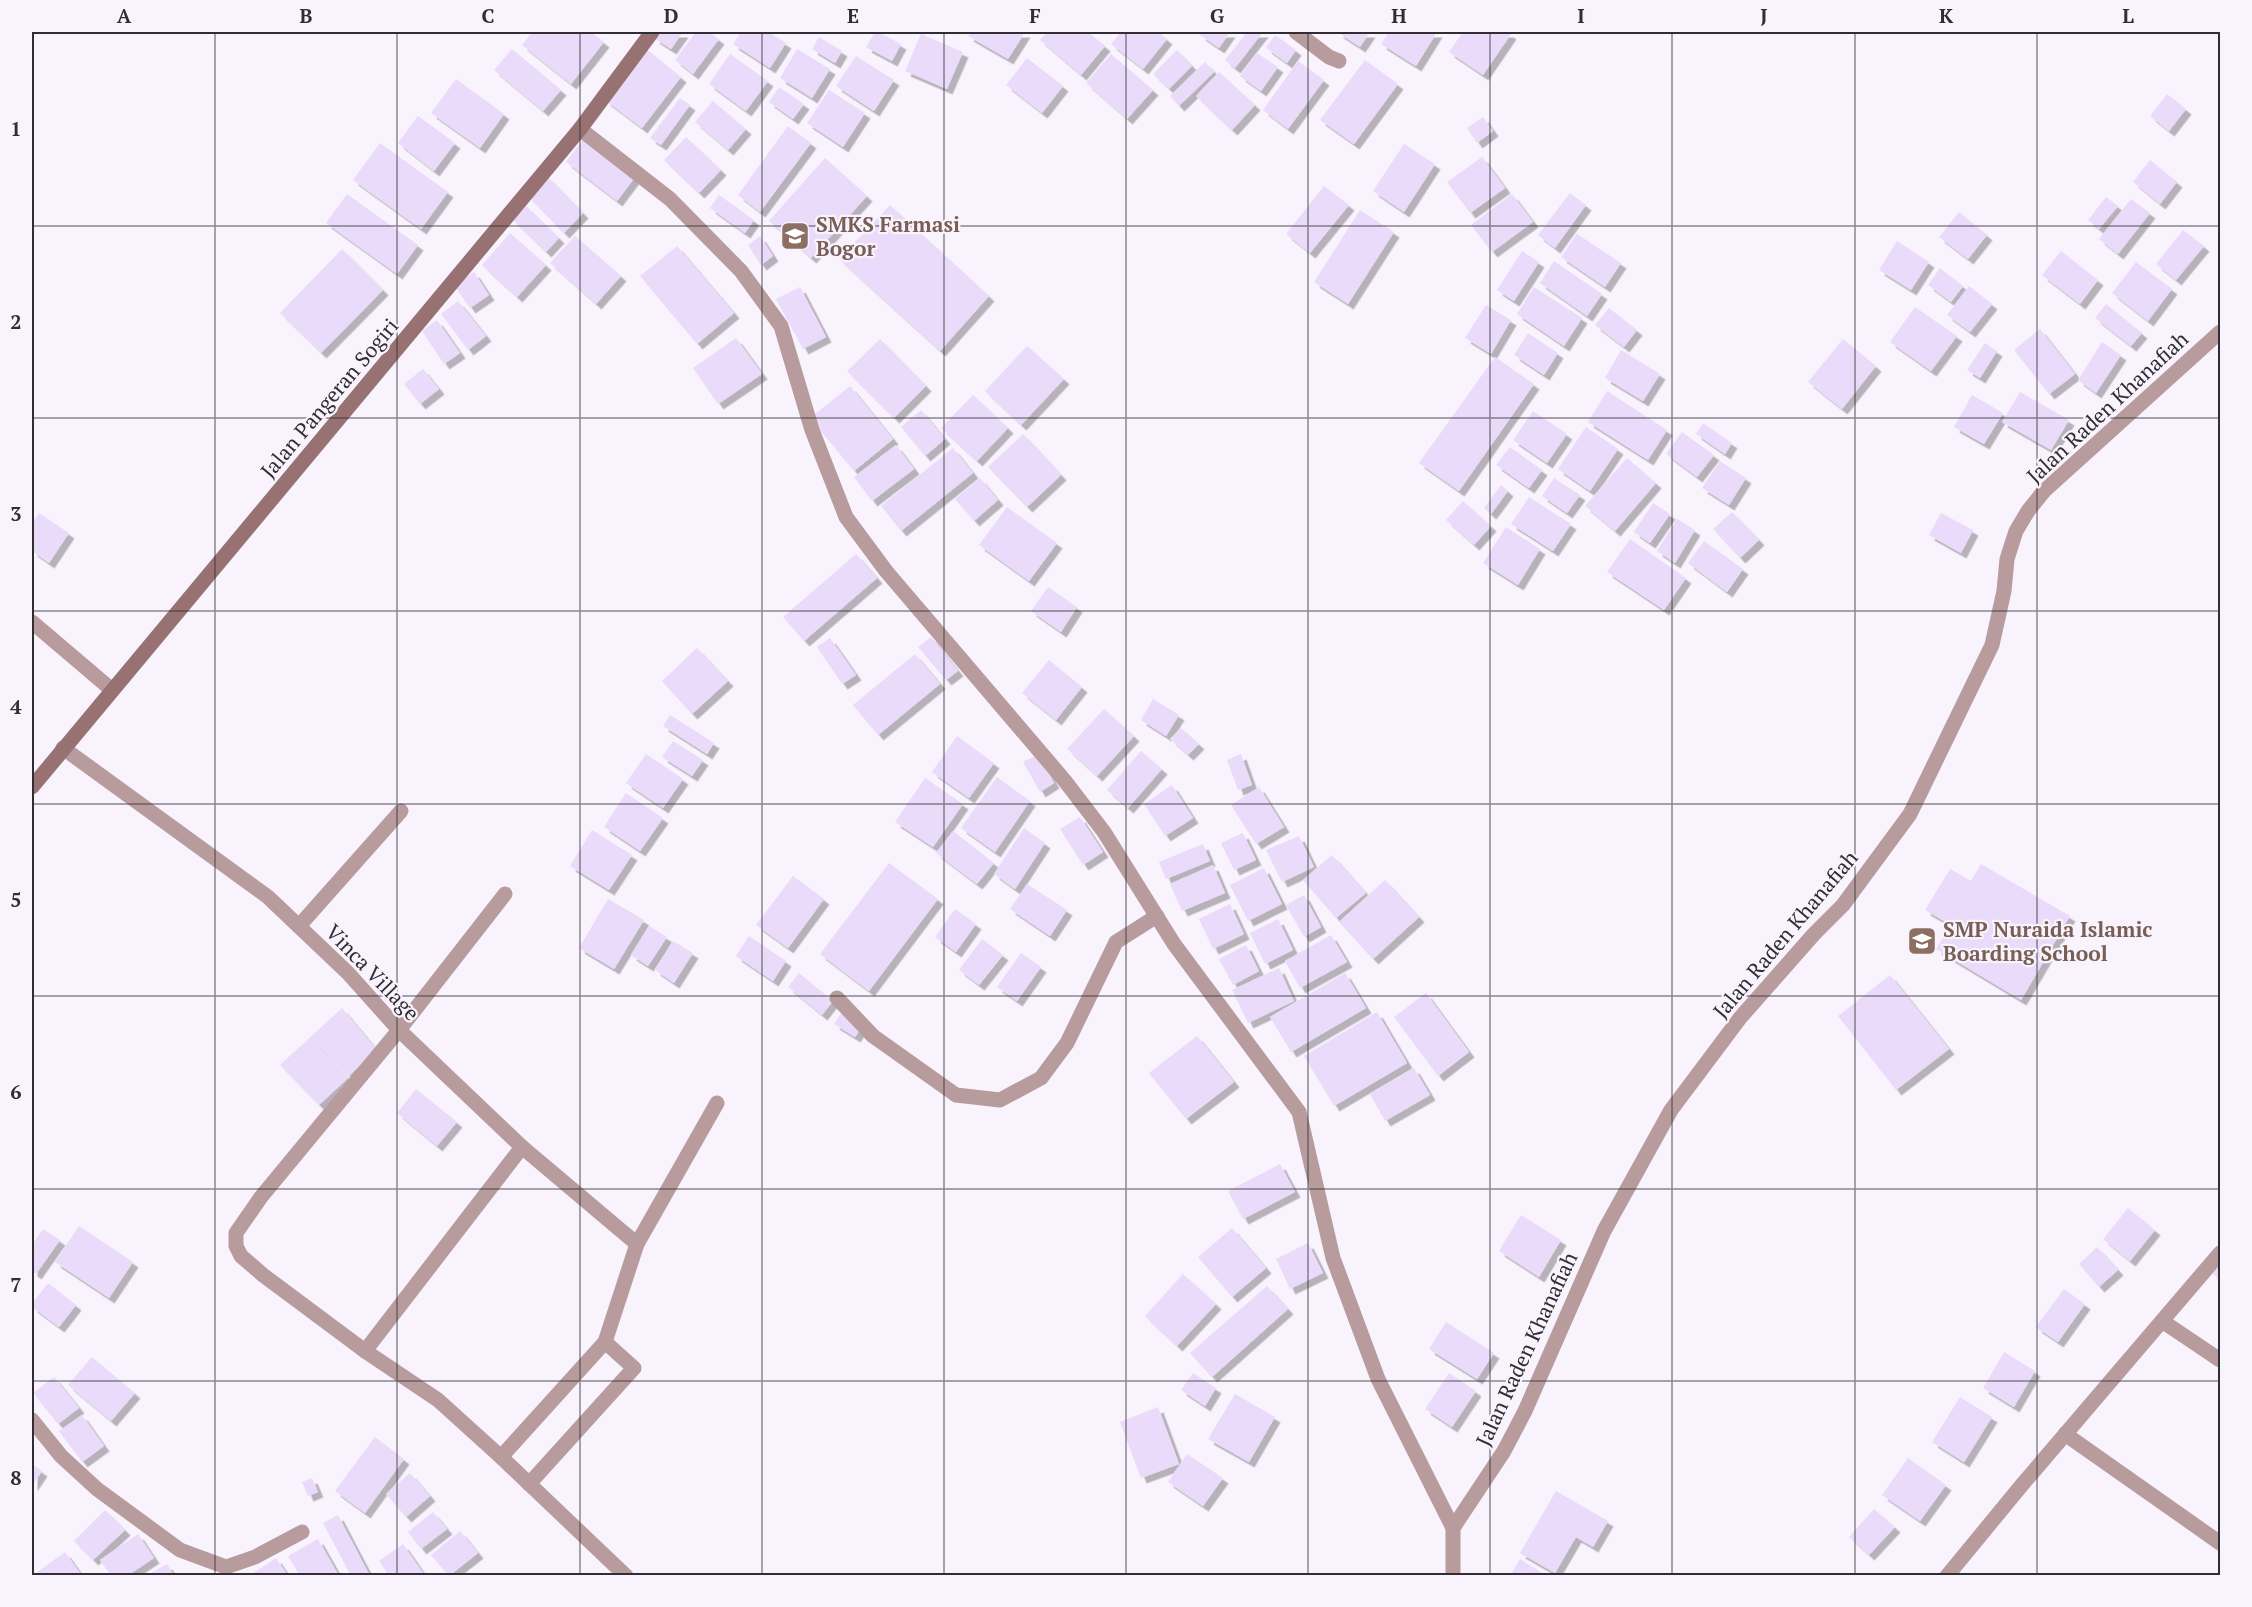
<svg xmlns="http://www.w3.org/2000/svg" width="2252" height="1607" font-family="'PT Serif',serif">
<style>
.building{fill:#e9dbf9;filter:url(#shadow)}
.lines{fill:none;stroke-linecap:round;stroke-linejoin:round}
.street{stroke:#b89c9d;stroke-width:15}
.secondary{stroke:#987173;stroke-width:15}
.grid{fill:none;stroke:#302e32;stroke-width:1.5;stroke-opacity:0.55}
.labels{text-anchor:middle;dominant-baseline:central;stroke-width:4.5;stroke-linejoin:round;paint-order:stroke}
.education-label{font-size:21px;font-weight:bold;fill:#785e54;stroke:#f9f3fe;text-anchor:start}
.street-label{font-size:21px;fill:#302e32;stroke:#f9f3fe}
.neatline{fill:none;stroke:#302e32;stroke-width:2}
.grid-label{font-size:20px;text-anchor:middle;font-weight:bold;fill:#302e32}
</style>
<defs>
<filter id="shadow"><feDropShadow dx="5.5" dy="5.5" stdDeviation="0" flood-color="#0004"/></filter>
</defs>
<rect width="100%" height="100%" fill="#f9f3fe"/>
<g class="building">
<polygon points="532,32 591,32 604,42 571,84 522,45"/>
<polygon points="659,32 683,32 671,49 654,38"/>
<polygon points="696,32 709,32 719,39 693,74 675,60"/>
<polygon points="741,32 768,32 786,43 770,68 733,44"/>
<polygon points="875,32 878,32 901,44 892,61 866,47"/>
<polygon points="971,32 1025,32 1008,59 968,36"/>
<polygon points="1047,32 1088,32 1105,46 1081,75 1040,40"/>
<polygon points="1121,32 1158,32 1167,39 1143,69 1111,44"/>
<polygon points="1203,32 1230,32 1219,48 1200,35"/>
<polygon points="1247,32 1263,32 1235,68 1225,60"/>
<polygon points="1337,32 1370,32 1360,47"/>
<polygon points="1389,32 1437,32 1416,66 1381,44"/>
<polygon points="1463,32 1508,32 1511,34 1483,75 1449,52"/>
<polygon points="921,34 963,52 947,89 905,71"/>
<polygon points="1275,35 1296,50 1287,63 1266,48"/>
<polygon points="819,37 842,51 835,63 812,49"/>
<polygon points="645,48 681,77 642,128 605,100"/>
<polygon points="512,49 561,90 543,111 494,70"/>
<polygon points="797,49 830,69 812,98 780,78"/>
<polygon points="1177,50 1192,66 1169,89 1153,74"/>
<polygon points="1257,53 1278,67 1261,91 1240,76"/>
<polygon points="730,54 768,81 746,111 709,84"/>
<polygon points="1111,54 1153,90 1127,119 1086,83"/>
<polygon points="856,56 894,80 874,111 836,86"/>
<polygon points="1027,58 1063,86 1042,113 1006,85"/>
<polygon points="1365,60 1398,84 1354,144 1320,120"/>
<polygon points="1298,61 1324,80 1288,129 1263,110"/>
<polygon points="1205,62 1214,72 1179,106 1170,96"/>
<polygon points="1219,72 1255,105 1232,130 1196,96"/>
<polygon points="456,79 504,114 480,148 431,113"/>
<polygon points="779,87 804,104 793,119 769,102"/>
<polygon points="829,90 865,113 843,147 807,123"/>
<polygon points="2167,94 2186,109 2169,131 2150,116"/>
<polygon points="680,98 690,105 661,145 650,138"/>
<polygon points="713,101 746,129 728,150 695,122"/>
<polygon points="418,116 455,143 434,171 398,143"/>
<polygon points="1483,117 1493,131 1477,143 1467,128"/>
<polygon points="788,126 811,143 760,212 738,195"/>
<polygon points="686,137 721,170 699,193 664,160"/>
<polygon points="584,138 635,177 617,201 566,162"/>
<polygon points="380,143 448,192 421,229 353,180"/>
<polygon points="1404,144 1435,164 1404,212 1373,191"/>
<polygon points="1482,157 1505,188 1470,213 1447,182"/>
<polygon points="825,158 867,196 811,258 769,221"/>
<polygon points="2150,160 2177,182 2160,204 2133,182"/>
<polygon points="548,177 583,213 564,233 528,196"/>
<polygon points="1324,186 1349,205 1310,253 1286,234"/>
<polygon points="1570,193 1586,205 1555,248 1538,235"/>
<polygon points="347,194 418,245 397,274 326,223"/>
<polygon points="1512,194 1533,222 1492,252 1471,225"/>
<polygon points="719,195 754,220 745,233 710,208"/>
<polygon points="2106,197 2118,206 2099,229 2088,220"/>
<polygon points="2131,199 2150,213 2118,254 2099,239"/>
<polygon points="890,205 989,296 940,351 839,259"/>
<polygon points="526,206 559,238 546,252 513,220"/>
<polygon points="1360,210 1394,232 1348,304 1314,282"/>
<polygon points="1959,212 1987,235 1968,259 1939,237"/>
<polygon points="2183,230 2204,246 2176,280 2156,264"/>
<polygon points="510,233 546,265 517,297 482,265"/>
<polygon points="1577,234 1621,263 1605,287 1561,257"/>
<polygon points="575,236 621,276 596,304 550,263"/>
<polygon points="760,236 773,256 761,265 748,245"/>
<polygon points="1897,241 1929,262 1911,290 1879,270"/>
<polygon points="677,246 734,313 697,344 640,276"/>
<polygon points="342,249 383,290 321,353 280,313"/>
<polygon points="1522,251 1539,262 1514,301 1497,290"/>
<polygon points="2061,251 2098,280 2080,304 2042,275"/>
<polygon points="1554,261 1602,294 1587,316 1540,283"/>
<polygon points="2136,262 2172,289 2148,321 2112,293"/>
<polygon points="1940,268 1963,286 1951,302 1928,285"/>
<polygon points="474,272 489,295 470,308 454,285"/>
<polygon points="1969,286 1992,304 1970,332 1947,315"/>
<polygon points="800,287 826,337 803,349 776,299"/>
<polygon points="1534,287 1582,318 1564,346 1517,314"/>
<polygon points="458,301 486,336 468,350 441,314"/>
<polygon points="2106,304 2142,333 2131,346 2095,318"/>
<polygon points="1486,305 1511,320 1491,354 1465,338"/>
<polygon points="1915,307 1957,336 1931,371 1890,342"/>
<polygon points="1609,308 1637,330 1624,347 1595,325"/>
<polygon points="437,320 460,353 444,364 422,331"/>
<polygon points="2040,329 2075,374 2049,394 2014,350"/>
<polygon points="1528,333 1558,353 1544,375 1514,355"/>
<polygon points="736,338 762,374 718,404 693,368"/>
<polygon points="880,339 926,386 894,418 847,371"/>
<polygon points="1843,339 1876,366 1842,409 1808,382"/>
<polygon points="2102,342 2121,355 2096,393 2078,380"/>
<polygon points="1985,343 1997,351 1980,378 1967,370"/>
<polygon points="1027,346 1064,379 1021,425 985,391"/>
<polygon points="1621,350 1660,374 1643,401 1605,378"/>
<polygon points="1495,357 1534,384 1459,491 1419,463"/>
<polygon points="423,369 439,389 420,404 404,384"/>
<polygon points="850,386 893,439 854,471 810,418"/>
<polygon points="1607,391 1667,430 1648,460 1588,422"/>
<polygon points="2020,392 2069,420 2051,450 2002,422"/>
<polygon points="973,395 1008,428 977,461 941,428"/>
<polygon points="1972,395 2003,413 1984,444 1954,427"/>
<polygon points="921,410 945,439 925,456 901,427"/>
<polygon points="1533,411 1567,434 1547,463 1513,440"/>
<polygon points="1703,423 1732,443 1725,454 1696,434"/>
<polygon points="1586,427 1618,449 1590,491 1558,469"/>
<polygon points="1682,432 1714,455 1697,477 1666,454"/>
<polygon points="1023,434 1061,475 1027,507 988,467"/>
<polygon points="896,445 914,469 872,501 854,477"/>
<polygon points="1510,447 1542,470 1529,488 1496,465"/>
<polygon points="953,448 973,473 901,531 881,506"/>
<polygon points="1627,458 1656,483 1615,531 1585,506"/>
<polygon points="1720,461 1746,478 1729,505 1702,488"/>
<polygon points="980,478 998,500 974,521 955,499"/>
<polygon points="1554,478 1580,495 1567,513 1542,496"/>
<polygon points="1501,485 1508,491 1491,514 1484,508"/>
<polygon points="1529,497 1571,524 1553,551 1511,524"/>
<polygon points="1463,501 1491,526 1474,545 1446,520"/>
<polygon points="1653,503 1670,514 1650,543 1634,532"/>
<polygon points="1007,507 1057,543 1029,581 979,545"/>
<polygon points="1732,512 1759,540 1740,558 1713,529"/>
<polygon points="39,513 69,533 49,563 32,551 32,523"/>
<polygon points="1941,513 1973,530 1961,553 1929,535"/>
<polygon points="1677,519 1695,530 1675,563 1657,551"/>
<polygon points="1506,527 1540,549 1518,585 1483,563"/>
<polygon points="1630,539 1686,578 1664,610 1607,572"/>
<polygon points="1704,541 1743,569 1727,592 1688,563"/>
<polygon points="856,554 877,578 804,641 783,617"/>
<polygon points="1048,587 1077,607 1061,632 1031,611"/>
<polygon points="931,637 958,671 946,680 918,647"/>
<polygon points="830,638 856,675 842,684 817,647"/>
<polygon points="697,648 728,681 692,714 662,681"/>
<polygon points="915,654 940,684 878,735 853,705"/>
<polygon points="1049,660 1082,687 1056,720 1022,693"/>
<polygon points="1153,699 1179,715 1166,736 1141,720"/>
<polygon points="1104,709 1134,736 1097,776 1067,749"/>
<polygon points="670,715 714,743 707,754 663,726"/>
<polygon points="1181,728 1199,744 1188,755 1170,739"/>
<polygon points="957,736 994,763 969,798 932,772"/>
<polygon points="673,741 703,760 692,776 662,757"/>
<polygon points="1141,751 1162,769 1128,808 1107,790"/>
<polygon points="646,754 683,779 663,808 626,783"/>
<polygon points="1038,754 1054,783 1040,792 1023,762"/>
<polygon points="1241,754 1252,785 1238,790 1227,760"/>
<polygon points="997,777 1030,801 995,852 961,828"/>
<polygon points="925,778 963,804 933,847 895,822"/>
<polygon points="1172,785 1193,818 1165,836 1144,804"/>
<polygon points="1259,787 1284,827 1256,844 1231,805"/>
<polygon points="626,793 663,818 640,851 604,827"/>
<polygon points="1080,817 1103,852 1083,865 1060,829"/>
<polygon points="1024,828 1045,843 1015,889 994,874"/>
<polygon points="592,830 632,855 609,890 570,866"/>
<polygon points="953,831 994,863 977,884 936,853"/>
<polygon points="1243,833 1256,860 1234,870 1221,843"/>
<polygon points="1299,836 1314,867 1282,882 1266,850"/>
<polygon points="1203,844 1210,861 1166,879 1159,862"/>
<polygon points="1332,855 1366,893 1336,918 1303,880"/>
<polygon points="889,863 938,899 869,991 820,954"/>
<polygon points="1981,864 2070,916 2021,1000 1936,949 1951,925 1925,910 1950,869 1971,881"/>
<polygon points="1213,865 1225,893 1182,911 1170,884"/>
<polygon points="1264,868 1282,904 1248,921 1230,885"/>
<polygon points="793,876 824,899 788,948 756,925"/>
<polygon points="1385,880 1419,917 1373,959 1339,922"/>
<polygon points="1027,884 1067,910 1050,936 1010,909"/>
<polygon points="1304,895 1321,927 1304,937 1286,905"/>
<polygon points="608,899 644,920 614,969 579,948"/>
<polygon points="1230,904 1244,934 1213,949 1199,919"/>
<polygon points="955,909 976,924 956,952 935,937"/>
<polygon points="1278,919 1293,950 1265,964 1250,933"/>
<polygon points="649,926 667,937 648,966 631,955"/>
<polygon points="1331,935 1347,962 1300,988 1285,961"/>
<polygon points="749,936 786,961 773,981 736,956"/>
<polygon points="982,939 1003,955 979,985 959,970"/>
<polygon points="673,941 693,953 674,983 655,970"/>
<polygon points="1246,945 1259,971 1233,985 1219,959"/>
<polygon points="1021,953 1041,967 1017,1001 997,987"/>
<polygon points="1279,968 1294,1001 1248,1023 1232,990"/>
<polygon points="799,973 833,1001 822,1015 788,987"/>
<polygon points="1345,973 1366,1008 1291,1052 1270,1017"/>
<polygon points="1890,975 1949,1049 1896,1090 1838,1016"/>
<polygon points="1426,993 1469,1052 1438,1076 1394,1017"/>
<polygon points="342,1008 376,1049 349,1076 313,1041 348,1078 319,1105 280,1065"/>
<polygon points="842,1012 863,1025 855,1037 834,1024"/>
<polygon points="1377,1012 1407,1063 1334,1106 1304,1056"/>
<polygon points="1197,1036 1234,1082 1186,1119 1149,1073"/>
<polygon points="1414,1068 1430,1095 1385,1121 1370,1094"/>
<polygon points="416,1089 457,1122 437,1146 397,1113"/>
<polygon points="1280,1164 1295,1192 1243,1219 1228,1191"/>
<polygon points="2128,1208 2155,1230 2130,1261 2103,1239"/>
<polygon points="1521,1215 1561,1240 1539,1277 1499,1251"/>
<polygon points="79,1226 133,1262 109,1298 55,1262"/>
<polygon points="1232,1228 1266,1268 1232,1297 1198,1257"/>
<polygon points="43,1229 60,1240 36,1274 32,1271 32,1245"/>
<polygon points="1308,1243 1323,1273 1290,1289 1276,1259"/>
<polygon points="2097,1247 2118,1270 2099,1287 2079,1264"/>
<polygon points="2220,1261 2220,1280 2211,1272"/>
<polygon points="1183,1274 1216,1304 1177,1346 1145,1316"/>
<polygon points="48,1283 76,1305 59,1327 32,1307 32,1304"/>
<polygon points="1267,1286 1288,1309 1212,1377 1190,1353"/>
<polygon points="2064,1289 2085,1304 2058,1342 2036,1327"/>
<polygon points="1446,1322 1494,1353 1477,1379 1429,1349"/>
<polygon points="2004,1352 2035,1371 2014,1407 1983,1388"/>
<polygon points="92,1357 135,1393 111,1421 68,1385"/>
<polygon points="1193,1373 1216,1388 1205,1406 1181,1390"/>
<polygon points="1449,1373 1476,1391 1452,1427 1425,1409"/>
<polygon points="54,1377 79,1408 58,1424 33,1393"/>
<polygon points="1235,1394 1275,1417 1249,1462 1208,1439"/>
<polygon points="1960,1397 1992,1417 1964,1462 1932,1442"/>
<polygon points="1158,1407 1179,1464 1141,1478 1120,1422"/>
<polygon points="82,1415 104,1446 82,1462 59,1431"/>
<polygon points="375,1437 404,1459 365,1513 335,1491"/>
<polygon points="1187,1454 1223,1478 1203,1506 1168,1482"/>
<polygon points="1908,1458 1946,1485 1920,1521 1882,1495"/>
<polygon points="32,1464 42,1471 32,1486"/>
<polygon points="410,1473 430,1496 406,1517 386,1494"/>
<polygon points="312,1478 318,1492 308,1496 302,1482"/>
<polygon points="1556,1491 1608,1521 1593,1547 1576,1537 1555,1573 1520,1553"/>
<polygon points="1874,1509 1895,1527 1869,1555 1849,1537"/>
<polygon points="105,1510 125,1530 93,1560 74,1541"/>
<polygon points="433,1512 447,1529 421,1549 408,1532"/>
<polygon points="338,1515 370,1576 351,1576 323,1523"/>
<polygon points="460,1531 478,1553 449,1576 431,1555"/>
<polygon points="138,1534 154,1558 127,1576 111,1576 100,1560"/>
<polygon points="318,1539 339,1576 300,1576 288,1556"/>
<polygon points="403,1544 425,1576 389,1576 379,1561"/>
<polygon points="65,1552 82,1576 38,1576 36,1573"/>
<polygon points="276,1558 288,1576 249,1576"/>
<polygon points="1520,1559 1547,1576 1510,1576"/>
<polygon points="167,1564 174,1576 146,1576"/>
</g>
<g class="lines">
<g class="street">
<polyline points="1296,32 1329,57 1339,61"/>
<polyline points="580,129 670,199 741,271 781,326 812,430 846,517 886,571 1065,781 1104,832 1174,944 1299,1112 1333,1258 1378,1379 1453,1528"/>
<polyline points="32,622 112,690"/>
<polyline points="63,748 268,897 348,973 399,1030 522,1147 637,1244"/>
<polyline points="505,894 399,1030 261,1197 236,1233 236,1246 241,1256 263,1275 365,1351 438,1400 501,1457 626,1576"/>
<polyline points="299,926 401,811"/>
<polyline points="837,998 873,1036 956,1095 1000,1100 1041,1078 1067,1043 1116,942 1157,916"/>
<polyline points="2162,1321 2220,1360"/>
<polyline points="365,1351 522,1147"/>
<polyline points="32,1420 61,1456 97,1489 180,1550 226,1567 255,1557 302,1532"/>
<polyline points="2065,1434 2220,1543"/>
<polyline points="501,1457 605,1342 637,1244 717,1103"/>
<polyline points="529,1484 634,1368 605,1342"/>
<polyline points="1453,1576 1453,1528 1504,1451 1525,1411 1604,1231 1671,1110 1740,1018 1814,934 1843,905 1910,814 1992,645 2004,591 2007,559 2016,531 2028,511 2044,491 2220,332"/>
<polyline points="1947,1576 2021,1486 2220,1253"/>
</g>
<polyline class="secondary" points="32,787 580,129 652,32"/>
</g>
<path class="grid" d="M215 32V1576M397 32V1576M580 32V1576M762 32V1576M944 32V1576M1126 32V1576M1308 32V1576M1490 32V1576M1672 32V1576M1855 32V1576M2037 32V1576M32 226H2220M32 418H2220M32 611H2220M32 804H2220M32 996H2220M32 1189H2220M32 1381H2220"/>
<defs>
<g id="school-square" transform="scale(1.5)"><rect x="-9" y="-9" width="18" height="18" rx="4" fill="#8d6e63" stroke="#f9f3fe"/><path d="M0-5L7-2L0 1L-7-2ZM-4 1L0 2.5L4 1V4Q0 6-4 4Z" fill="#fff"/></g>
</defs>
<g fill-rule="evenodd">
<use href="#school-square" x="795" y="236"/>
<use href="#school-square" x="1922" y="941"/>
</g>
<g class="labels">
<g class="education-label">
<text x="816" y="224">SMKS Farmasi<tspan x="816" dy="24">Bogor</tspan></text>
<text x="1943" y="929">SMP Nuraida Islamic<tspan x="1943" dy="24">Boarding School</tspan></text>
</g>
<g class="street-label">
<text transform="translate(329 398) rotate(-50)">Jalan Pangeran Sogiri</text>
<text transform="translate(2107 407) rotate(-43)">Jalan Raden Khanafiah</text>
<text transform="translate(1785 934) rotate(-50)">Jalan Raden Khanafiah</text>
<text transform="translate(373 972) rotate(46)">Vinca Village</text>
<text transform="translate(1526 1349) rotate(-65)">Jalan Raden Khanafiah</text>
</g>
</g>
<rect width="2252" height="1607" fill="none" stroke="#f9f3fe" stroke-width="66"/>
<rect x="33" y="33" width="2186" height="1541" class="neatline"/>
<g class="grid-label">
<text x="124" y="23">A</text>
<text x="306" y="23">B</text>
<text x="488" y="23">C</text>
<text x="671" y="23">D</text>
<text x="853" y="23">E</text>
<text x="1035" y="23">F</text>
<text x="1217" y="23">G</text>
<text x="1399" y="23">H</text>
<text x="1581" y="23">I</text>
<text x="1764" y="23">J</text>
<text x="1946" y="23">K</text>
<text x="2128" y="23">L</text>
<text x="16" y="136">1</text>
<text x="16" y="329">2</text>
<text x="16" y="521">3</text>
<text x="16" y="714">4</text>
<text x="16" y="907">5</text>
<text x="16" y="1099">6</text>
<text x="16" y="1292">7</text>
<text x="16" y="1485">8</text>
</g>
</svg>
